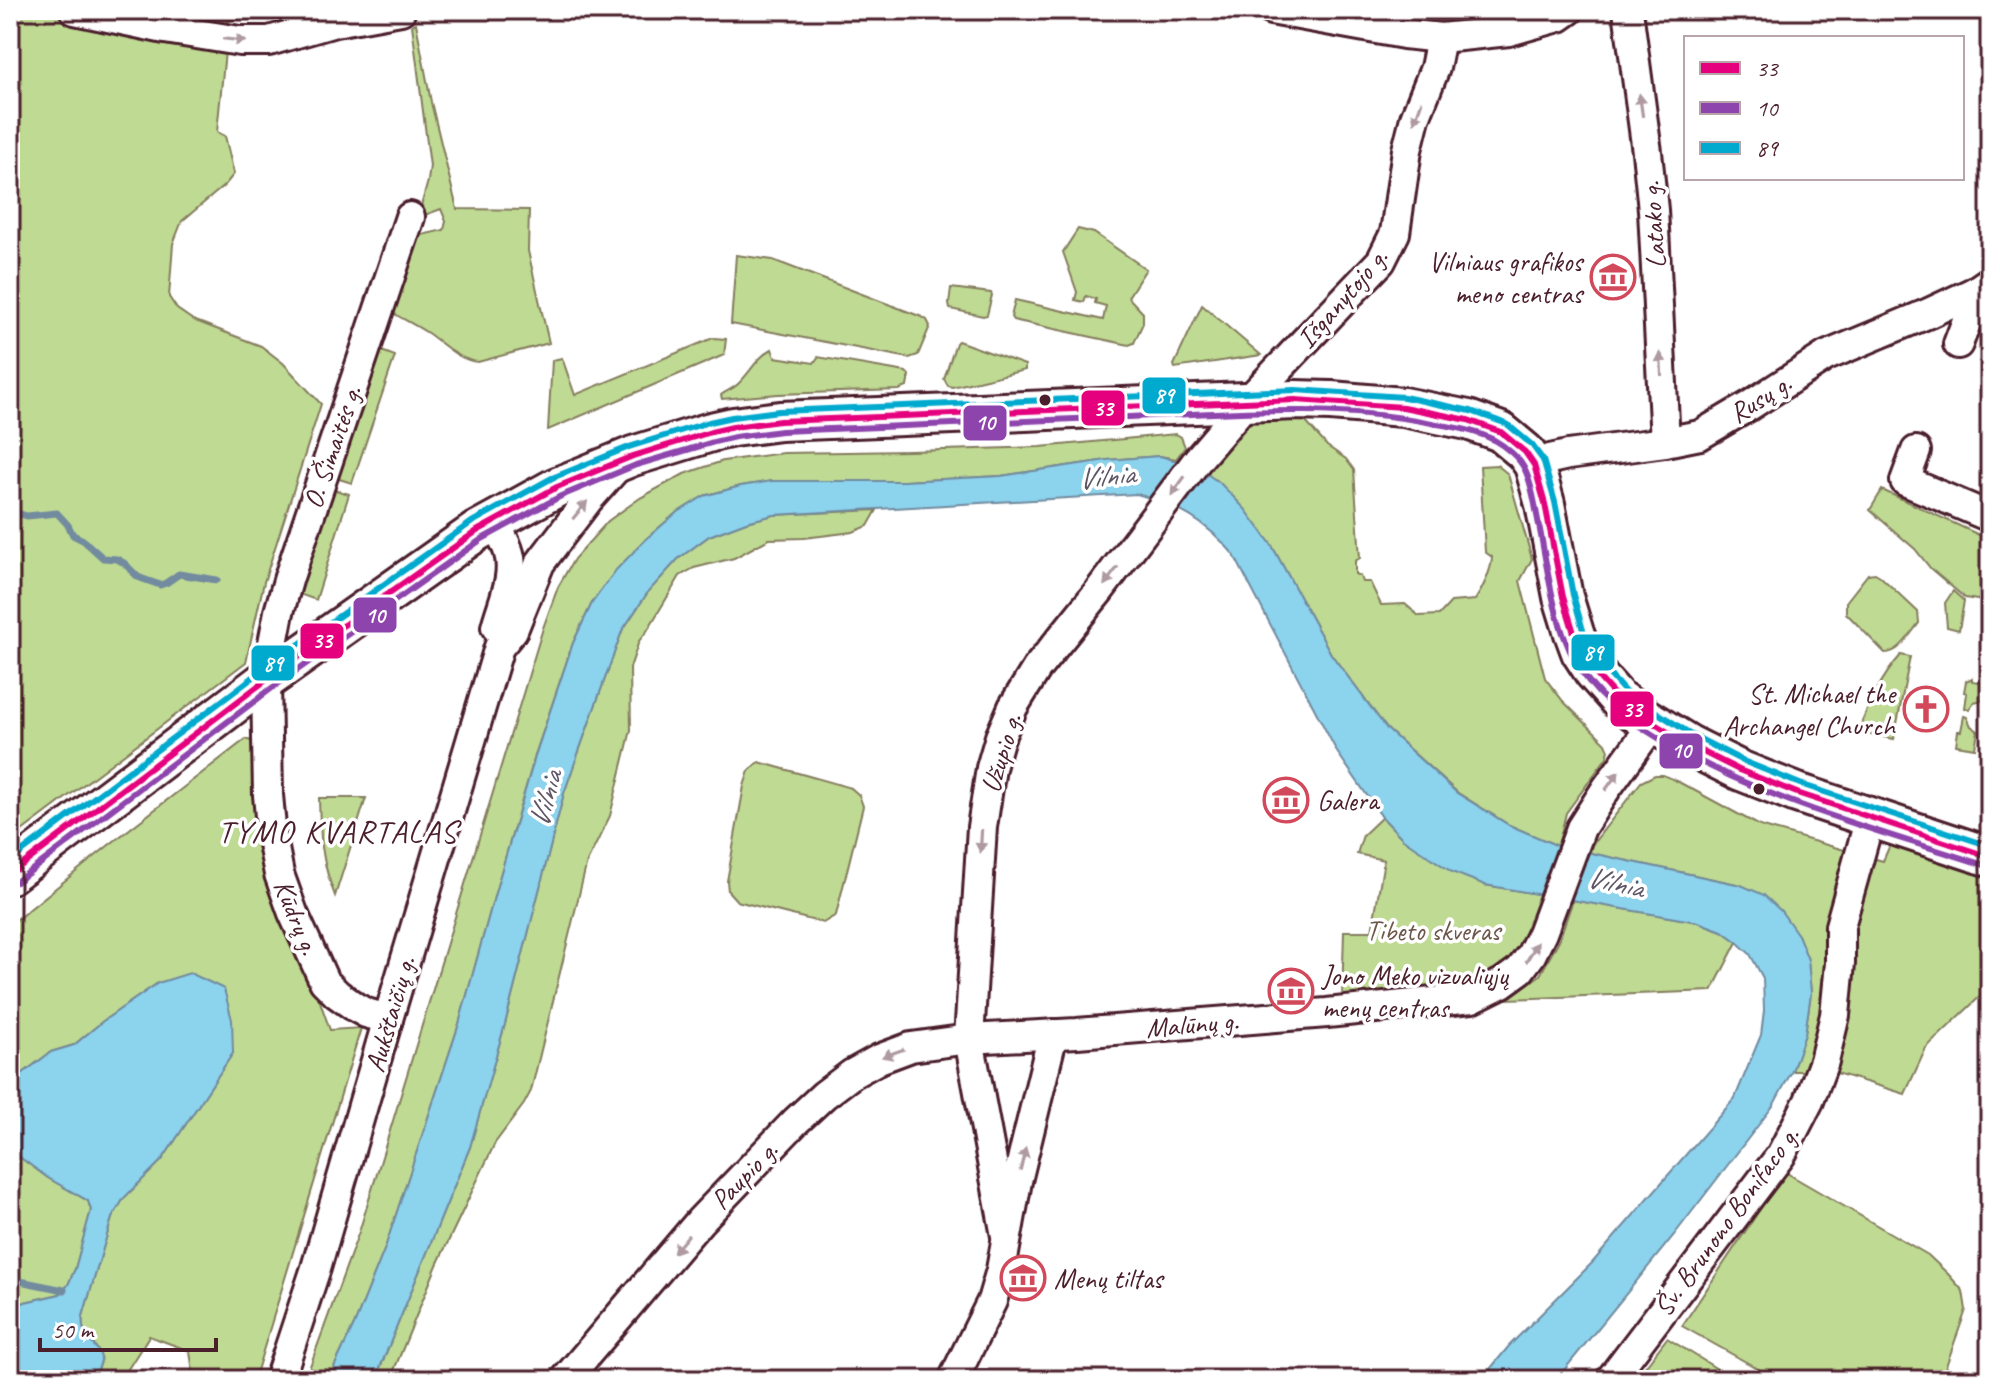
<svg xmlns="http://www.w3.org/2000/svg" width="2000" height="1390" font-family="Caveat,sans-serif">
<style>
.green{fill:#bfda92;stroke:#847c5e;stroke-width:2}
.water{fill:#8cd3ed;stroke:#728b9f;stroke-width:2}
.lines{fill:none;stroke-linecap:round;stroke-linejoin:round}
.stream{stroke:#728b9f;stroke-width:7}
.minor-casing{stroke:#4a1f2b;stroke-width:34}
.secondary-casing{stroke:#4a1f2b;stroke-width:44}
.minor{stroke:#fff;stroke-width:28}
.secondary{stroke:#fff;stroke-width:38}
.bus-1-casing{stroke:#fff;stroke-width:12}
.bus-2-casing{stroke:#fff;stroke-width:12}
.bus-3-casing{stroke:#fff;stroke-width:12}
.bus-1{stroke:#e5007d;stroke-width:6}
.bus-2{stroke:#8e44ad;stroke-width:6}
.bus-3{stroke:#00a9ce;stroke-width:6}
.oneway{fill:#ae9aa0}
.bus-dot{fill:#4a1f2b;stroke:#fff;stroke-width:3}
.labels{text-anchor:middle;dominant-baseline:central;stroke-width:7;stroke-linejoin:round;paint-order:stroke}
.street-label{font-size:28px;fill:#4a1f2b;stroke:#fff}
.poi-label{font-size:28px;fill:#4a1f2b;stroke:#fff;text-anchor:start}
.park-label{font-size:28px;fill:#6d574a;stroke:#fff}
.water-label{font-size:30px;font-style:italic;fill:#5e5565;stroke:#fff}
.quarter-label{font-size:32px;letter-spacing:2px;fill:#4a1f2b;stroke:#fff}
.line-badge{stroke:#fff;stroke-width:3}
.badge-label{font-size:22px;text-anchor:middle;font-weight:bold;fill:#fff}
</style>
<rect width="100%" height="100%" fill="#fff"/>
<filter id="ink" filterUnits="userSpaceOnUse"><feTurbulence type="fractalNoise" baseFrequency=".0125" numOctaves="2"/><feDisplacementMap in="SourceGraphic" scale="16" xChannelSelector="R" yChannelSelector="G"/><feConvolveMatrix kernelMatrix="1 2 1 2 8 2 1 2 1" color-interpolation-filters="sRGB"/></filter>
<g filter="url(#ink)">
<g class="green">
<polygon points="10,10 239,10 236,19 228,21 217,132 225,136 234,174 225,185 182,221 173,244 169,297 177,309 193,320 261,346 283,363 321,404 264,582 246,662 10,840"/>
<path d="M416 23 431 102 457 209 529 210 528 251 549 343 478 362C457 360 443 343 426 332 415 325 403 319 391 312L417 236 444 230 446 221 441 209 425 215 419 213 428 181 430 166 412 25Z"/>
<polygon points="1078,229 1094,233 1146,269 1128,297 1143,313 1143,323 1134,343 1129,345 1013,320 1011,317 1015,300 1103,320 1106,306 1095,303 1096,299 1086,296 1084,302 1075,300 1077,292 1063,252"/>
<polygon points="736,255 773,260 922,317 927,320 930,326 918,355 909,358 731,324"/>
<polygon points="951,288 991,293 992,295 987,315 983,316 950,309 949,304"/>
<polygon points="1202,305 1261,355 1175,368 1174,365"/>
<polygon points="713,338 726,339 724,355 548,430 552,360 562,358 575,395"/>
<polygon points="958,341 1025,365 1025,370 952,387 948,386 944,379 956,343"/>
<path d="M772 349 775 357 814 363 818 357 906 372 909 375 907 387 899 390 778 394 722 399 721 395C727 390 733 389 738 384 750 373 757 357 772 349Z"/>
<polygon points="379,350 395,356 352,483 336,478"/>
<path d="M1261 413H1298L1327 446 1346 459 1354 470 1360 558 1355 561V574L1360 576 1362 582H1370L1381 605 1405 604 1419 616 1439 615 1451 602 1475 600C1482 590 1492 569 1492 557L1485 552 1480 466 1497 465 1508 474 1532 559 1520 581 1545 678 1563 701 1606 743 1609 750 1607 757 1566 813 1558 846 1509 825 1458 793 1387 729 1331 654 1271 544 1237 501 1207 474 1230 440Z"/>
<polygon points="1176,434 1181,437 1185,447 1176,459 1160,456 1107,460 1001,476 904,481 772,481 741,486 704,496 675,514 646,539 592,603 573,643 537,749 497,886 459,1024 385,1248 354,1325 328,1380 305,1380 360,1229 543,628 558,587 574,559 608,521 640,498 684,474 723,461 783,453 910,451 1040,447"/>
<polygon points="332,489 349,494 316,600 299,594"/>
<polygon points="1882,490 1990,540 1990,602 1965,598 1931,569 1915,549 1870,510"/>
<polygon points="877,510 868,526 853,532 804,538 769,539 734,558 694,568 680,576 647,631 639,641 630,668 631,730 610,816 587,862 531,1091 524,1104 495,1143 437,1265 390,1380 375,1380 470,1147 505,1024 564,793 622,631 648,592 678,559 709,536 746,522 774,515"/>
<path d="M1875 573 1880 576 1918 612 1919 623C1909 635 1900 653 1885 653L1846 613V602L1868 574Z"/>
<polygon points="1953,591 1964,601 1959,630 1947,627 1945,603"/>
<path d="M1901 655 1910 657 1894 739 1858 732C1869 703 1881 678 1901 655Z"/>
<polygon points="1972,678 1972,681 1986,683 1983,700 1974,702 1969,709 1965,708 1967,693 1964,692 1966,681"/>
<polygon points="1964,716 1967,717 1971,726 1978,731 1975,748 1956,745 1958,731 1961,731"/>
<path d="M246 739 253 742 311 976 330 1030 361 1028 256 1374 253 1380H194L190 1351 149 1336 121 1380H94C96 1374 100 1366 101 1360 101 1344 79 1341 83 1316L112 1218 124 1198 162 1160 233 1053 158 983 103 1021 74 1045 51 1052 10 1083V925L109 845Z"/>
<polygon points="759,762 851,788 859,795 863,806 836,915 823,923 737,901 728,891 727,881 744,786 749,771"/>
<polygon points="1655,775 1663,775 1675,780 1760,826 1883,861 1890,845 1990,878 1990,987 1926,1048 1905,1094 1830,1071 1792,1071 1805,1034 1811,993 1808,960 1798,935 1741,885 1590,853 1592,845 1641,782"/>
<path d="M319 798H366L335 896C321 860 320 836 319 798Z"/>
<polygon points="1382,817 1403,839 1485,885 1544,895 1523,944 1503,967 1460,989 1342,1000 1344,931 1372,931 1384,860 1357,854 1363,835"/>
<polygon points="1573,900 1698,922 1722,931 1737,942 1712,991 1508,999 1540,975 1559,940"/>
<polygon points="10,1150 48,1178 88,1201 91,1210 75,1269 68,1285 60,1294 25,1302 10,1309"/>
<polygon points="1785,1172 1928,1255 1948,1274 1963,1291 1966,1310 1941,1380 1778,1380 1682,1326"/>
<polygon points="1667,1338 1735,1380 1635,1380"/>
</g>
<g class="water">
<path d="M1160 456 1188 464 1207 474 1220 483 1245 509 1271 544 1331 654 1387 729 1457 793 1509 825 1558 846 1741 885 1764 895 1781 911 1798 935 1808 960 1811 993 1805 1034 1792 1071 1773 1106 1674 1235 1556 1380H1481L1509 1346 1592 1263 1735 1098 1761 1035 1764 1011 1763 978 1750 954 1737 942 1722 931 1698 922 1485 885 1452 872 1403 839 1382 817 1337 752 1234 555C1207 522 1178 506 1137 494L774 515 746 522 709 536 678 559 648 592 622 631 564 793 505 1024 470 1147 375 1380H328L354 1325 385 1248 459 1024 497 886 537 750 573 643 592 603 616 570 646 539 675 514 704 496 741 486 772 481H904L1001 476 1107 460Z"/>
<path d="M190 973 224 989 232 1020 233 1053 162 1160 124 1198 112 1218 83 1316C79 1341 101 1344 101 1360 100 1366 96 1374 94 1380H10V1309L25 1302 60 1294 68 1285 75 1269 91 1210 88 1201 48 1178 10 1150V1083L51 1052 74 1045 103 1021 158 983Z"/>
</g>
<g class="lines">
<g class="stream">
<polyline points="10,511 27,516 57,513 68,525 73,535 83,540 103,558 117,559 124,563 138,577 143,579 160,585 166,583 179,574 217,580"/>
<polyline points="10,1279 64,1290"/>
</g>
<g class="minor-casing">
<g id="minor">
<polyline points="75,10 165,29 240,41 269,41 335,22 401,10"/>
<polyline points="1271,10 1404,34 1441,38 1509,31 1559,17 1569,10"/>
<polyline points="1628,10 1647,152 1653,210 1665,442"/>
<polyline points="1958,344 1974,302 1974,292"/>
<polyline points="1916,451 1905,481 1990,517"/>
<polyline points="1534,465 1550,459 1568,455 1665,442 1700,435 1749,406 1826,356 1929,313 1974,292 1990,281"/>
<path d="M493 521C499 531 505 540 508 550 517 575 502 603 496 627"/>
<polyline points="388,1019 366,1013 355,1007 337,994 324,981 293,913 279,874 272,838 268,795 266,680 279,612 289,577 410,217"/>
<polyline points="1006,1236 969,1039 982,827 991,768 1000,737 1013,707 1037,668 1099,591 1199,458 1246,403 1381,261 1395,233 1407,150 1415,118 1435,68 1441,38"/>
<polyline points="279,1380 316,1268 388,1019 499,647 513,630 540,563 588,500 620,464"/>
<polyline points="565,1380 700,1221 796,1121 824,1095 852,1074 879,1059 911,1047 969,1039 1077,1033 1327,1013 1472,998 1502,983 1520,970 1531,955 1542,933 1581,828 1606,789 1653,724"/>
<polyline points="953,1380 992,1301 1001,1270 1017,1181 1053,1034"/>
<polyline points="1610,1380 1781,1155 1809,1101 1824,1061 1835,1015 1840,963 1840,926 1870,818"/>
</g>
</g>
<g class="secondary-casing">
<polyline id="secondary" points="10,874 266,680 477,531 557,487 633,456 711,432 733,427 780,421 1295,400 1331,401 1403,407 1468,420 1501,432 1525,452 1534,465 1545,504 1563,597 1574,633 1581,652 1594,672 1618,699 1637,713 1689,745 1739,770 1797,793 1990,857"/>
</g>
<use href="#minor" class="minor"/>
<use href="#secondary" class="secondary"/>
<g class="bus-1-casing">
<polyline id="bus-1" points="10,874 266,680 477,531 557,487 633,456 711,432 733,427 780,421 1295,400 1403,407 1468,420 1501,432 1525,452 1534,465 1545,504 1563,597 1574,633 1581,652 1594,672 1618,699 1637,713 1689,745 1739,770 1797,793 1990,857"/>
</g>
<g class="bus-2-casing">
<path id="bus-2" d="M16 882 272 688 482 539 561 496 636 465 714 442 735 437 781 431C896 426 1010 422 1125 417 1227 413 1331 403 1432 423 1453 427 1475 430 1494 440 1505 446 1520 458 1525 470 1533 486 1535 507 1539 525 1549 575 1554 633 1584 675 1604 704 1631 721 1660 739 1760 800 1877 830 1987 866"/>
</g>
<g class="bus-3-casing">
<polyline id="bus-3" points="10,861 260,672 472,522 552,478 629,447 709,422 732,417 779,411 1295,390 1404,397 1471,411 1507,424 1532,445 1543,460 1555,502 1573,595 1583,630 1590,647 1602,666 1625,692 1694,736 1743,761 1800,784 1990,846"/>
</g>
<use href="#bus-1" class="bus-1"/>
<use href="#bus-2" class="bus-2"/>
<use href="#bus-3" class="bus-3"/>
</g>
<defs><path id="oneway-solid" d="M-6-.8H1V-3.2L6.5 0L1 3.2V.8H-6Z" transform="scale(2)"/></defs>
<g class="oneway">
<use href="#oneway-solid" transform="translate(234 40) rotate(7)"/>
<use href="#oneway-solid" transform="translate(1641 105) rotate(-98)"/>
<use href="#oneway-solid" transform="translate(1418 112) rotate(109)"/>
<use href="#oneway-solid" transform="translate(1661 364) rotate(-93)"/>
<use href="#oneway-solid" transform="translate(1178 486) rotate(126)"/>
<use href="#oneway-solid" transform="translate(580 510) rotate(-51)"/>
<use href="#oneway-solid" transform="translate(1111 576) rotate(127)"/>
<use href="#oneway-solid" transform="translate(1612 781) rotate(-54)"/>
<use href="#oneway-solid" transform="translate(981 841) rotate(93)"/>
<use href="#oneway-solid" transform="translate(1532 952) rotate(-59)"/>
<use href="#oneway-solid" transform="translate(893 1053) rotate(160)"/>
<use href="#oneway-solid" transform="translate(1023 1159) rotate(-76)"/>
<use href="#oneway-solid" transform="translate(681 1244) rotate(130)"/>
</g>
</g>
<defs>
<g id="museum-ring" transform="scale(2.3)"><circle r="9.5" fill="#fff" stroke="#d1495b" stroke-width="1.5"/><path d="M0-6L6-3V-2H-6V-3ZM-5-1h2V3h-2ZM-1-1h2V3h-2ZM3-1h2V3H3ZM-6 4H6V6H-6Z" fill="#d1495b"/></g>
<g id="church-ring" transform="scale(2.3)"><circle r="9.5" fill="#fff" stroke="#d1495b" stroke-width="1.5"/><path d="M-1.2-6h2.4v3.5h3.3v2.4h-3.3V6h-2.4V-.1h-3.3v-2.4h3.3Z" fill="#d1495b"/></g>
</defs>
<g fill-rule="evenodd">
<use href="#museum-ring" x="1613" y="277"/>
<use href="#church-ring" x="1926" y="709"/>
<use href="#museum-ring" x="1286" y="800"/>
<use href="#museum-ring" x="1291" y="991"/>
<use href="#museum-ring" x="1023" y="1278"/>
</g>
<g class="bus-dot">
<circle cx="1045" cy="400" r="7"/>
<circle cx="1759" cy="789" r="7"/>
</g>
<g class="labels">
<g class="street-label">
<text transform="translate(1653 225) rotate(-94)">Latako g.</text>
<text transform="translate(1342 298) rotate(-49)">Išganytojo g.</text>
<text transform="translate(1760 398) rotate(-32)">Rusų g.</text>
<text transform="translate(332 447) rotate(-71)">O. Šimaitės g.</text>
<text transform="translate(1001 753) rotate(-73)">Užupio g.</text>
<text transform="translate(297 917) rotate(68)">Kūdrų g.</text>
<text transform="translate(390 1014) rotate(-74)">Aukštaičių g.</text>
<text transform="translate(1192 1024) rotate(-5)">Malūnų g.</text>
<text transform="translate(744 1175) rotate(-46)">Paupio g.</text>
<text transform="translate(1726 1221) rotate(-54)">Šv. Brunono Bonifaco g.</text>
</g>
<g class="poi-label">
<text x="1582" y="261" text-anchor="end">Vilniaus grafikos<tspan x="1582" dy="32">meno centras</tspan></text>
<text x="1895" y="693" text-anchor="end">St. Michael the<tspan x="1895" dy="32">Archangel Church</tspan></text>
<text x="1317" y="800">Galera</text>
<text x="1322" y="975">Jono Meko vizualiųjų<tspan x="1322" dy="32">menų centras</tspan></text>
<text x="1054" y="1278">Menų tiltas</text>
</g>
<g class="park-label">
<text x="1433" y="930">Tibeto skveras</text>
</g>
<g class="water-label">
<text transform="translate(1106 476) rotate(-6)">Vilnia</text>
<text transform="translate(545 799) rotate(-75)">Vilnia</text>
<text transform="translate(1615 882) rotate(12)">Vilnia</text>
</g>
<g class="quarter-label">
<text x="338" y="831">TYMO KVARTALAS</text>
</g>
</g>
<g class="line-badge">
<rect x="1141" y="376" width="46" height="39" rx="8" fill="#00a9ce"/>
<rect x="1080" y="389" width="46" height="38" rx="8" fill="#e5007d"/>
<rect x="962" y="404" width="46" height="38" rx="8" fill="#8e44ad"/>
<rect x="352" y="596" width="46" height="38" rx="8" fill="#8e44ad"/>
<rect x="299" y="622" width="46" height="38" rx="8" fill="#e5007d"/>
<rect x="1570" y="633" width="46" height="39" rx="8" fill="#00a9ce"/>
<rect x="250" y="644" width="46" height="38" rx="8" fill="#00a9ce"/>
<rect x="1609" y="690" width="46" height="38" rx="8" fill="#e5007d"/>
<rect x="1658" y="732" width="46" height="38" rx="8" fill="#8e44ad"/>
</g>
<g class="badge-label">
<text x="1164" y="403">89</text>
<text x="1103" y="416">33</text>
<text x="985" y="430">10</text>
<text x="375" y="623">10</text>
<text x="322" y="648">33</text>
<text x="1593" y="660">89</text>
<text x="273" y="671">89</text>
<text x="1632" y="717">33</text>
<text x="1681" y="758">10</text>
</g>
<rect width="2000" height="1390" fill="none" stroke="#fff" stroke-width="40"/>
<rect x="20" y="20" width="1960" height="1350" fill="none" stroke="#4a1f2b" stroke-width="3" filter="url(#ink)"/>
<rect x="1684" y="36" width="280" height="144" fill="#ffffff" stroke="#b7a5aa" stroke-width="2"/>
<rect x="1700" y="62" width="40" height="12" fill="#e5007d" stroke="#b7a5aa" stroke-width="2"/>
<text x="1756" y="76" font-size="24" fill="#4a1f2b">33</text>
<rect x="1700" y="102" width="40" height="12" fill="#8e44ad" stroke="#b7a5aa" stroke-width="2"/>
<text x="1756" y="116" font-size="24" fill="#4a1f2b">10</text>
<rect x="1700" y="142" width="40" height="12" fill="#00a9ce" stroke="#b7a5aa" stroke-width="2"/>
<text x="1756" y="156" font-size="24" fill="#4a1f2b">89</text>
<path d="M40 1338v12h176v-12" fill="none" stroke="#4a1f2b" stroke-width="4"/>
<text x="52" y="1338" font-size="24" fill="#4a1f2b" stroke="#ffffff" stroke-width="6" paint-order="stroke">50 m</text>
</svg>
